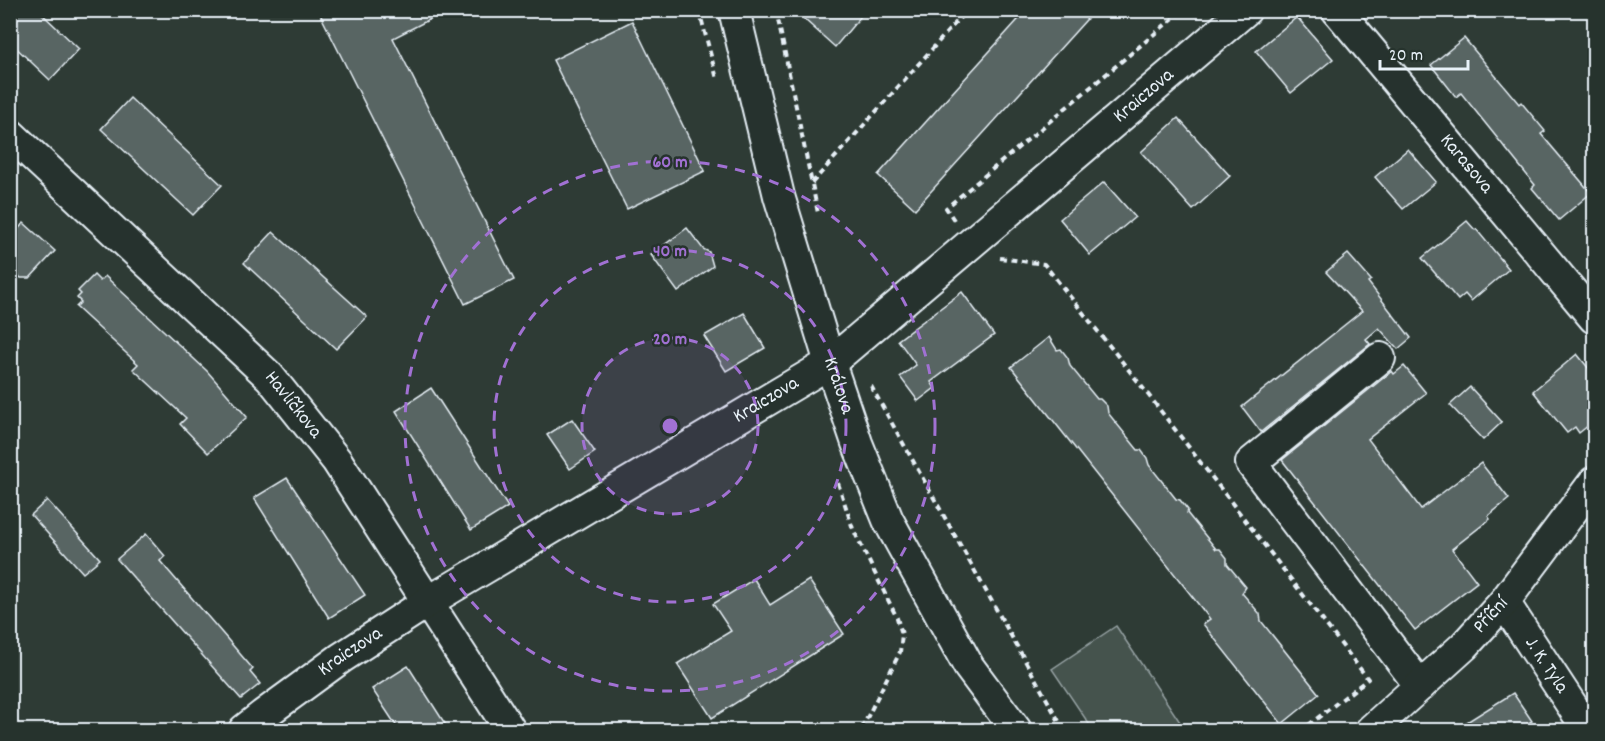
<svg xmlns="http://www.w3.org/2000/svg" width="1605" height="741" font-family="Dekko,sans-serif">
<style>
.green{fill:#45524e;stroke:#96a2a3;stroke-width:1.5}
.building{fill:#596563;stroke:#e8f1f8;stroke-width:1.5}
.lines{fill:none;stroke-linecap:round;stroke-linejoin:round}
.minor-casing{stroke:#e8f1f8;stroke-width:34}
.path{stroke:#e8f1f8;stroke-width:4;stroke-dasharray:6 4.5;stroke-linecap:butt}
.minor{stroke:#26332d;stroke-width:30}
.ring{fill:none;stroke:#a171d3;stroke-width:3;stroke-dasharray:10 8}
.labels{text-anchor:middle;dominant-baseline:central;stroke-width:5;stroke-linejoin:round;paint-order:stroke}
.street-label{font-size:20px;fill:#e8f1f8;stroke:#26332d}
.centre{fill:#a171d3;stroke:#26332d;stroke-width:3}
.ring-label{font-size:18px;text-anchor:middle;font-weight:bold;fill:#a171d3;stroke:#26332d;stroke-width:5;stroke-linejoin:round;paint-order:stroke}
</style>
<rect width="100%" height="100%" fill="#2e3b35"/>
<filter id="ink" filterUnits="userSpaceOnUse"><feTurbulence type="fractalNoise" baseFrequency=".0167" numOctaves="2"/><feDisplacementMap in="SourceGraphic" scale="12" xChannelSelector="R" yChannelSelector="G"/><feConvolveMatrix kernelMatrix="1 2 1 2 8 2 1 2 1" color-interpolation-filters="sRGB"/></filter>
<g filter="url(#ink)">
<polygon class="green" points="1116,626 1180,722 1168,730 1093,730 1052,669"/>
<g class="building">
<polygon points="10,10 38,10 79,49 50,80 10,42"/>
<polygon points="318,10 448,10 393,38 514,280 465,304"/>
<polygon points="794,10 866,10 835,47"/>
<polygon points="1027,10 1095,10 915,209 878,175"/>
<polygon points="1297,17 1333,59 1291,93 1256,51"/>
<polygon points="632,21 705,171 627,209 553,60"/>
<polygon points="1464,38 1519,104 1521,102 1545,131 1541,134 1591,193 1559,220 1532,188 1535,185 1461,93 1456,97 1431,65"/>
<polygon points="130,98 222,185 193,215 101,129"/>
<polygon points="1178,118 1230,176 1193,210 1141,152"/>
<polygon points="1408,149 1436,182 1403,209 1375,177"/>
<polygon points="1104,182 1135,217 1090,255 1060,219"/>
<polygon points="1467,221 1475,230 1476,229 1509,269 1471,301 1465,294 1458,300 1422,258"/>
<polygon points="24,223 55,251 30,278 21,278 10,268 10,237"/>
<polygon points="687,228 703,249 709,252 713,266 678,292 651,255"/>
<polygon points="273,232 367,317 336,349 244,263"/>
<polygon points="1348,254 1371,280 1368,282 1411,338 1398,349 1379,328 1366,339 1370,344 1261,432 1242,407 1362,311 1326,272"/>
<polygon points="94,275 100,281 105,276 207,371 247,417 208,453 180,424 186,418 133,369 138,364 76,307 81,302 77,298 81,294 78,291"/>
<polygon points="962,292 994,335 931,382 935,388 918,401 900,377 916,365 898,340"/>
<polygon points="744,313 765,348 726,371 704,336"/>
<polygon points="1049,337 1057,350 1061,349 1068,358 1070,366 1097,399 1100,399 1107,406 1108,413 1138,450 1141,450 1147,458 1149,465 1176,499 1180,500 1188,510 1187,513 1216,549 1220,549 1227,558 1227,564 1246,587 1242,593 1260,614 1261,621 1319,694 1282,724 1203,624 1210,619 1011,367"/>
<polygon points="1577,354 1594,375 1594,421 1579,433 1575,427 1567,433 1533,391"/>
<polygon points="1404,366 1426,393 1368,439 1421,509 1481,463 1509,499 1488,516 1490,519 1452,549 1477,582 1415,630 1282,460 1392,371 1394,374"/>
<polygon points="1470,387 1502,422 1483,440 1450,405"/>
<polygon points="431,388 508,507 471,530 396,411"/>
<polygon points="572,419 595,452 570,469 547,435"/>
<polygon points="287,478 365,595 329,618 254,498"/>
<polygon points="47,500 100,559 83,573 31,515"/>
<polygon points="146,534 165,556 160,561 253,669 250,672 260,684 241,699 117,559"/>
<polygon points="754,579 770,605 809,580 844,634 712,718 677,664 731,631 713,604"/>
<polygon points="408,666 449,730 399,730 372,689"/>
<polygon points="1513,693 1532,721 1517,730 1454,730"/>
</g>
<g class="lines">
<g class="minor-casing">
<g id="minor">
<path id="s1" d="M734 10 779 196 830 363 857 443 888 520 969 667 1016 730"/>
<path id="s2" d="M1337 10 1594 318"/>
<path id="s3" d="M10 134 270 377 337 461 510 730"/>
<polyline points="1380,358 1251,463 1420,686"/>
<path id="s4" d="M1504 602 1588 730"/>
<path id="s5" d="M244 730 263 715 341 658 426 603 830 363 1246 10"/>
<path id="s6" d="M1371 730 1464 646 1504 602 1594 482"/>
</g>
</g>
<g class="path">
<polyline points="699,10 717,79"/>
<polyline points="776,10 818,213"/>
<polyline points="812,183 967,10"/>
<polyline points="954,220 946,208 1183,10"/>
<polyline points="1000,258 1044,264 1136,379 1368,679 1302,730"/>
<polyline points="871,386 1064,730"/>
<polyline points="838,483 853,529 897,618 902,634 900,652 861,730"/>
</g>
<use href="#minor" class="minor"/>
</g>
</g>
<circle cx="670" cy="426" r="88" fill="#a171d3" fill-opacity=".12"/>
<g class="ring">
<circle cx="670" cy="426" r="88"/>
<circle cx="670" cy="426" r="176"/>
<circle cx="670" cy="426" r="265"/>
</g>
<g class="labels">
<g class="street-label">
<text stroke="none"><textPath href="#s5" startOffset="1104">Kraiczova</textPath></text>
<text stroke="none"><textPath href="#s2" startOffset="201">Karasova</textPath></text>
<text stroke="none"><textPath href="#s1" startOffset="390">Králova</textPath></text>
<text stroke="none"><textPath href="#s5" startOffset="618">Kraiczova</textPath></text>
<text stroke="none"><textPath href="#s3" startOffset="392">Havlíčkova</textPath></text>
<text stroke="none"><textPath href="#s6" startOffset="166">Příční</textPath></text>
<text stroke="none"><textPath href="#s5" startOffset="132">Kraiczova</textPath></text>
<text stroke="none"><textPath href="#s4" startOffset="76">J. K. Tyla</textPath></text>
</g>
</g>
<circle cx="670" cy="426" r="9" class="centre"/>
<g class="ring-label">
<text x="670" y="167">60 m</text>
<text x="670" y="256">40 m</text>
<text x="670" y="344">20 m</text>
</g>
<rect width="1605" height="741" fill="none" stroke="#26332d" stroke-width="36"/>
<rect x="18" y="18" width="1569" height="705" fill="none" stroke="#e8f1f8" stroke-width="2" filter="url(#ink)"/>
<path d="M1380 60v9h88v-9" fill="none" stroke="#e8f1f8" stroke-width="3"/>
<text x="1389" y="60" font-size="18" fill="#e8f1f8" stroke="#26332d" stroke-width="4.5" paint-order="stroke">20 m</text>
</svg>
